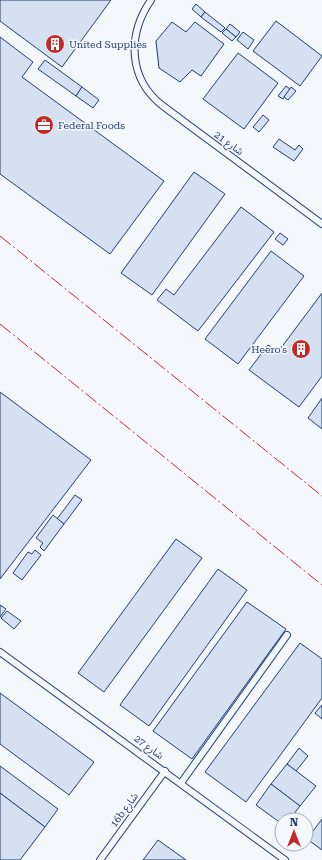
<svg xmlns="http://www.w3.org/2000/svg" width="322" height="860" font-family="'Roboto Serif','Noto Sans Arabic',serif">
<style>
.building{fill:#d5e0f0;stroke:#1d3f73}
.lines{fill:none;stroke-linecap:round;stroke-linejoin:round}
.service-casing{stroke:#1d3f73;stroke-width:8}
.service{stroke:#f4f7fb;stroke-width:6}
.power{stroke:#c62828;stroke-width:1;stroke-dasharray:14 3 2 3;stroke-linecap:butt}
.labels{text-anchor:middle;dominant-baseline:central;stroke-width:3;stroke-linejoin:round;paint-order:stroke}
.poi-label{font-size:10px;fill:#1d3f73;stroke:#f4f7fb;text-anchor:start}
.street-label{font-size:10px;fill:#1d3f73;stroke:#f4f7fb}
</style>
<rect width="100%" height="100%" fill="#f4f7fb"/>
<g class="building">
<polygon points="0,0 111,0 62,67 0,21"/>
<polygon points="196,4 205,12 201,17 192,9"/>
<polygon points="205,12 225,28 221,32 201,17"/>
<polygon points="276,21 322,56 300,86 253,51"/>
<polygon points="172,22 186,32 195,22 224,44 201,76 192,70 180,82 159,68 156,41"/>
<polygon points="230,24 240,32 236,37 226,29"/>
<polygon points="226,29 236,37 232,41 222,33"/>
<polygon points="243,32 254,40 248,49 237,40"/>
<polygon points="0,37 33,62 22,77 164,181 110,254 0,174"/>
<polygon points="238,53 278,83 244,129 203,99"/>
<polygon points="45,60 82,87 76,96 38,69"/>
<polygon points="286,86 290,89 283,99 278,96"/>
<polygon points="82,87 99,100 93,108 76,96"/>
<polygon points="291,87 296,91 288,100 284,97"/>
<polygon points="263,115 269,120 259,132 253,127"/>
<polygon points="279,139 295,150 299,145 303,149 294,161 273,147"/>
<polygon points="194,172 225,194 152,295 121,273"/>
<polygon points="241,207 274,232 198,331 157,300 166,289 174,295"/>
<polygon points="280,233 288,239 283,245 275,239"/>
<polygon points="271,251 304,276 238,364 205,339"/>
<polygon points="322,293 322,376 299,407 249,370 268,345 278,352"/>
<polygon points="0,392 91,460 0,579"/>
<polygon points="322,398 322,429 308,418"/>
<polygon points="75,495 82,500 64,524 57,519"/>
<polygon points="53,515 64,524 44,551 40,547 43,543 36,538"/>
<polygon points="176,539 202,558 104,692 78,673"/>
<polygon points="35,550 41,555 22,580 13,573 28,552 32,554"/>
<polygon points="218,569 247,590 149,726 120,705"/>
<polygon points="247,602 286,629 192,759 153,731"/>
<polygon points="0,605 6,609 0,617"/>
<polygon points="7,611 21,621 14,629 1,618"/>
<polygon points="300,643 322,659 322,698 246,802 205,772"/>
<polygon points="0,693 94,762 69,795 0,744"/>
<polygon points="322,705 322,719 315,713"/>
<polygon points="299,748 308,756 296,771 287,764"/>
<polygon points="287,764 316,786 300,806 271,784"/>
<polygon points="0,766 58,809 45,827 0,793"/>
<polygon points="271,784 300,806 289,820 282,820 282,824 256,805"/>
<polygon points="0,793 45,827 20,860 0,860"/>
<polygon points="322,819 322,850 307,839"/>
<polygon points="158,840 186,860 143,860"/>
</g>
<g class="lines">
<g class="service-casing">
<g id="service">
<path d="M151 0C127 35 128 79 163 106L322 224"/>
<polyline points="0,652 285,860"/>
<polyline points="181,783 287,635"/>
<polyline points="100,860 165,771"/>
</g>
</g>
<use href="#service" class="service"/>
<g class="power">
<polyline points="0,236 322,496"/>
<polyline points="0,324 322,585"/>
</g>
</g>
<defs>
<g id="building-disc" transform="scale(1)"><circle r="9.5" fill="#c62828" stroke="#f4f7fb"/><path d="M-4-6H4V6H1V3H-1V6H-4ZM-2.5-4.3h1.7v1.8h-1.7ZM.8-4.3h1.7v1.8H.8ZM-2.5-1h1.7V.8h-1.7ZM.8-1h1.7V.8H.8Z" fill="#fff"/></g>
<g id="office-disc" transform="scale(1)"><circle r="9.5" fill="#c62828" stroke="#f4f7fb"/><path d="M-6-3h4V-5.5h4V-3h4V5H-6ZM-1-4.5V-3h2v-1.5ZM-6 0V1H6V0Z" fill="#fff"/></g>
</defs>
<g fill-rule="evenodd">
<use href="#building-disc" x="55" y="44"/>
<use href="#office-disc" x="44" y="125"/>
<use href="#building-disc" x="301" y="349"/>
</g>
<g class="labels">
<g class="poi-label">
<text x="69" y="44">United Supplies</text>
<text x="58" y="125">Federal Foods</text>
<text x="287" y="349" text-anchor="end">Heero's</text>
</g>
<g class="street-label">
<text transform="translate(229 143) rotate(36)">شارع 21</text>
<text transform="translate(149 747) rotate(36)">شارع 27</text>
<text transform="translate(124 810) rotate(-54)">16b شارع</text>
</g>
</g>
<g transform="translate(294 832)"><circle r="19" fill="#f4f7fb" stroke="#9eadc5"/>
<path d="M0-3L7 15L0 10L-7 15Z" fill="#c62828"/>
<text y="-6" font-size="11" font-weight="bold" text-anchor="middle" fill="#1d3f73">N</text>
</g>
</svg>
